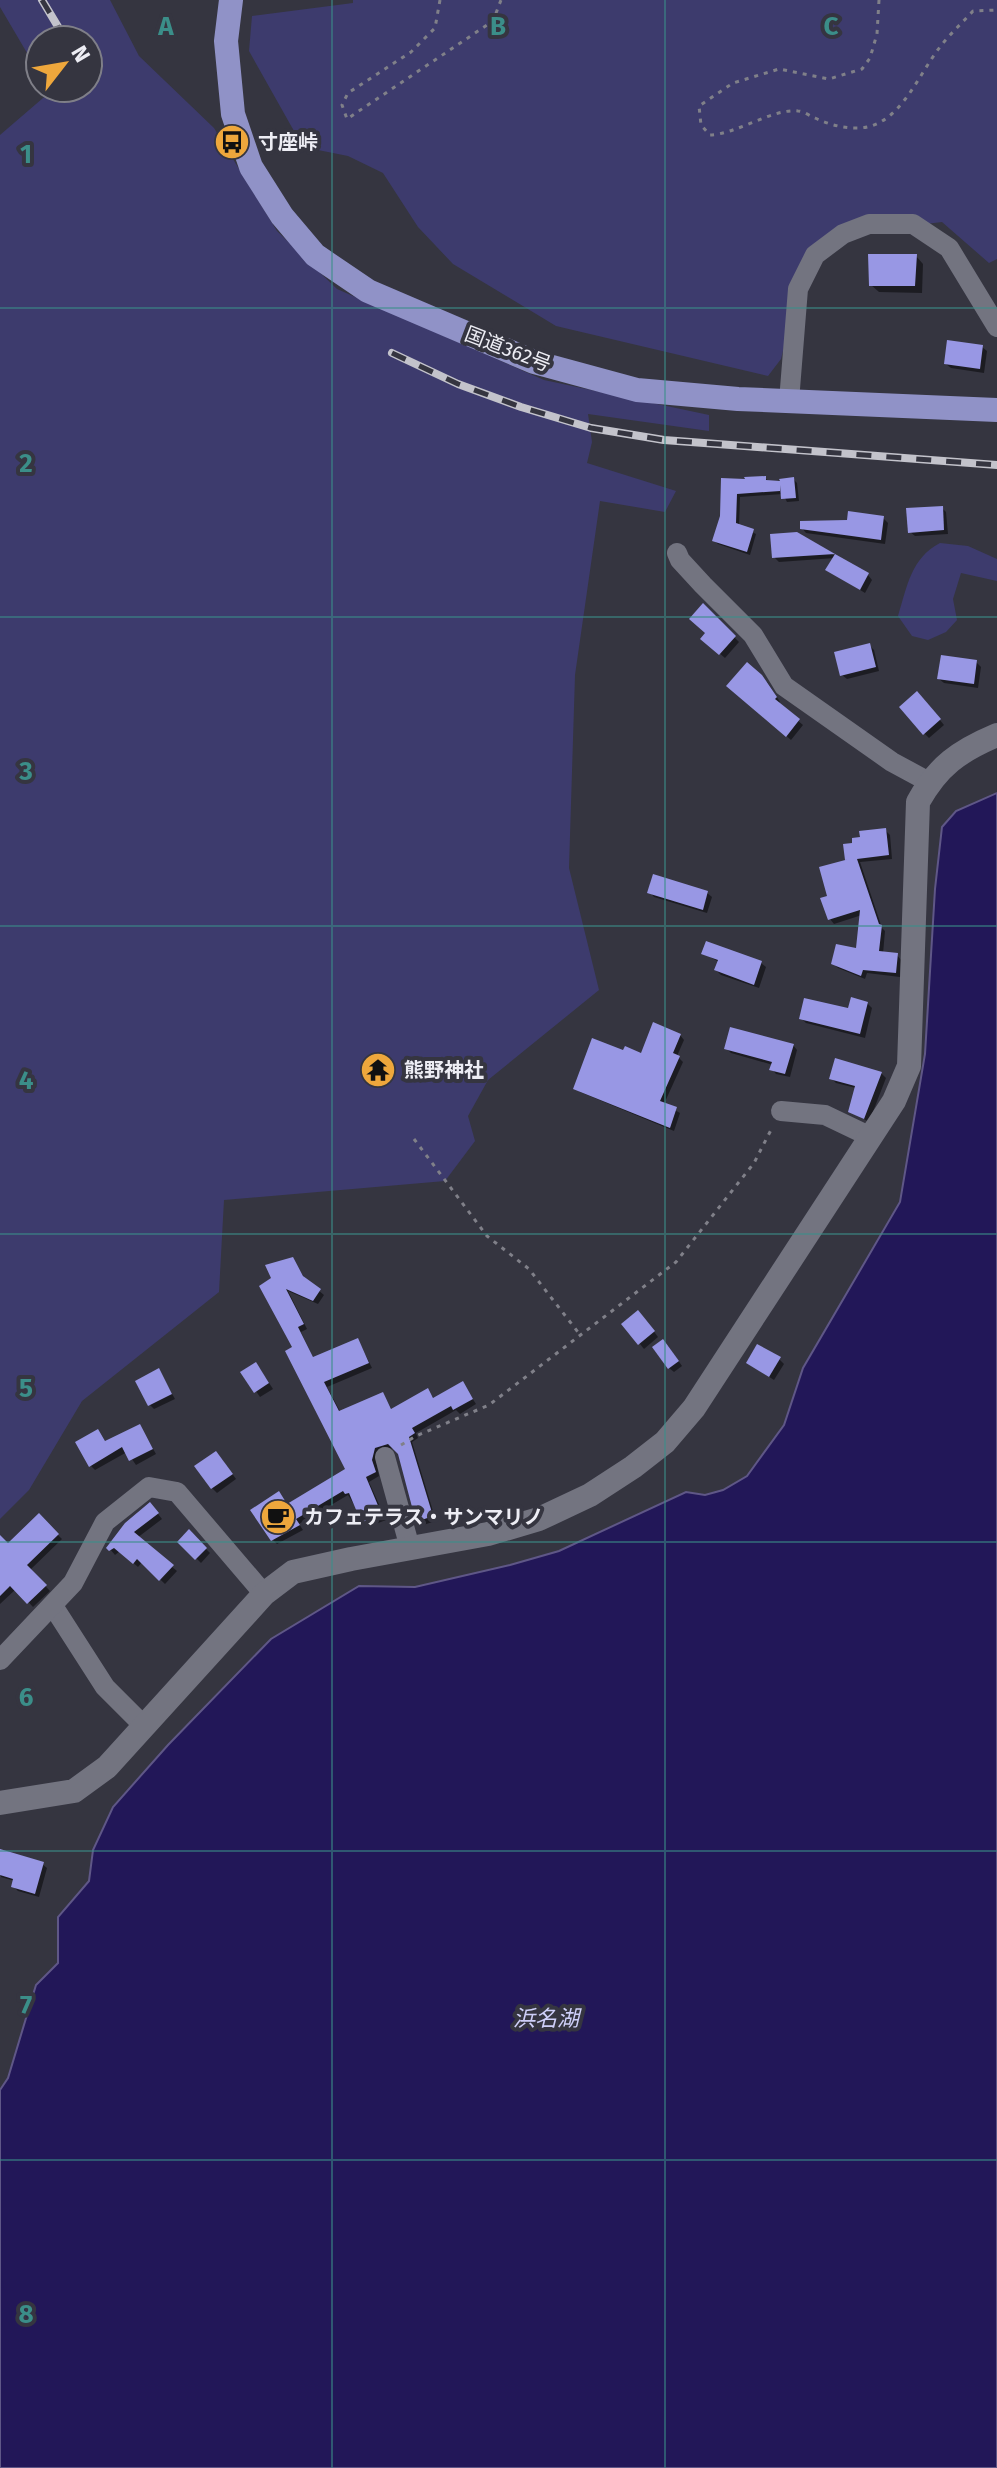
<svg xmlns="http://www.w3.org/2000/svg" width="997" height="2468" font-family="'Fira Sans','Noto Sans JP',sans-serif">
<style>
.green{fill:#3d3b6d}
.water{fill:#221758;stroke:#5f5787;stroke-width:2}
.shadow{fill:#0007}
.building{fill:#9897e4}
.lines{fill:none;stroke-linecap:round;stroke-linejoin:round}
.path{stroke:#808089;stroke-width:3;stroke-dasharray:4 6;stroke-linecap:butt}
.minor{stroke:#737480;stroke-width:20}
.tertiary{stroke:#737480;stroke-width:24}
.trunk{stroke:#9092c7;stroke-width:24}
.rail-casing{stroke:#c3c3cb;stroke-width:8}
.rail{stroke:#353540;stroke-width:5;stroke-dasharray:15;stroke-linecap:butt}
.grid{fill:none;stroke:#3b8e89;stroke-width:2;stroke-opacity:0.55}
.labels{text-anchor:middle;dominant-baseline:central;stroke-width:8;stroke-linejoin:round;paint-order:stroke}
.poi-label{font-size:20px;font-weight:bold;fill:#ededf4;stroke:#353540;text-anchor:start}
.street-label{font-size:20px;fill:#ededf4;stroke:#353540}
.water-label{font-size:22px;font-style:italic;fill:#cecff8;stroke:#353540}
.grid-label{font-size:26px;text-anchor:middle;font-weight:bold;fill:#3b8e89;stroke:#353540;stroke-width:8;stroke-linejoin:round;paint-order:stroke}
</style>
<rect width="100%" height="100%" fill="#353540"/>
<g class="green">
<polygon points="0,0 110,0 139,56 214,128 277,231 337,289 544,380 709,415 709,431 588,414 592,442 587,463 676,491 665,512 600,501 575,675 569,868 599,990 488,1080 468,1116 475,1141 445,1181 224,1200 219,1292 82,1401 29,1490 0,1519 0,135 50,92 48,88 88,88 88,40 40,40 40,75 0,7"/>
<polygon points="353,0 997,0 997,259 989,263 942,222 843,234 798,289 781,359 768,376 556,326 453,264 418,227 383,173 348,156 303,147 249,51 252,16 353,3"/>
<path d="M940 543 968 546 997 559V581L961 573 953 599 957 620 946 632 928 640 912 636 898 616C907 587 911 558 940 543Z"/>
</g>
<polygon class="water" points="997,793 997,2468 0,2468 0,2090 8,2078 36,1985 58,1963 58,1917 89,1881 93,1850 113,1807 168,1745 271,1639 359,1586 415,1587 510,1565 559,1551 686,1492 705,1495 723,1490 747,1476 784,1425 803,1368 900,1202 925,1054 935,889 942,827 956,811"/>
<g class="shadow">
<polygon points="916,256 923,264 922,293 879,292 871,285"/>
<polygon points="982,347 987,351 984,373 951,368 946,364"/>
<polygon points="765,478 770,482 793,479 797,483 799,501 787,502 783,494 740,497 739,526 756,534 750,555 718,544 714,541 722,516 723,480"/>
<polygon points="942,508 946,512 948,534 915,536 910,532"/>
<polygon points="883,518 888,523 885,544 806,533 802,528"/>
<polygon points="797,534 868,575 872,580 865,593 828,570 835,558 779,562 774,557"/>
<polygon points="703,606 739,642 725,658 703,639 708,633"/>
<polygon points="869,645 874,650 879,671 847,679 842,675"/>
<polygon points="976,662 981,667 978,688 944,683 939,679"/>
<polygon points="767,682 780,702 778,704 803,725 791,740 734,690"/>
<polygon points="922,698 944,725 929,738 924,733"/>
<polygon points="885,830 890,835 892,859 860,862 882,928 885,931 883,954 897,955 901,960 900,977 867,973 865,979 838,968 833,964 857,951 862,915 834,924 830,919 829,897 849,861 847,859"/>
<polygon points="650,892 707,893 712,897 707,913 654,897"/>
<polygon points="703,953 761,963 766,967 759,988 721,975 716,970 719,962"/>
<polygon points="867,1003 872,1008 865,1038 806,1023 801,1018 850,1011"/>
<polygon points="680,1035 684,1040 677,1056 683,1062 664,1104 680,1113 674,1131 580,1092 576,1088 624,1053 642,1055"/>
<polygon points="793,1045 797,1050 790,1077 776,1074 772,1069 773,1065 731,1053 726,1048"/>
<polygon points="881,1073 886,1078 869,1122 850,1111 856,1088 836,1083 831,1078"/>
<polygon points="293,1260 306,1280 324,1295 318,1304 288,1291 307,1329 301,1332 314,1359 358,1340 372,1368 327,1387 341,1413 383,1394 392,1410 427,1390 435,1400 463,1384 476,1404 460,1414 456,1410 416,1433 418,1438 412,1442 436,1521 423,1525 418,1521 399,1452 396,1449 388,1448 376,1460 379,1476 369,1482 386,1520 368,1527 348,1495 299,1524 303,1530 277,1544 273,1540 279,1493 288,1506 348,1470 295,1348 262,1286"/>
<polygon points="643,1317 658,1337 644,1349 624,1324"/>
<polygon points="668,1346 682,1366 674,1372 669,1368"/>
<polygon points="779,1359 784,1364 774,1380 748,1363"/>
<polygon points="260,1369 273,1389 260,1397 243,1372"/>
<polygon points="159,1371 175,1399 154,1409 150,1405"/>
<polygon points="140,1426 156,1454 136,1465 127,1452 95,1470 91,1466 102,1436 106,1443"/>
<polygon points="221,1458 236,1479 217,1493 212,1488"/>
<polygon points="155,1510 162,1519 137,1538 177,1571 165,1584 142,1562 138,1567 120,1551 115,1555 109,1548"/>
<polygon points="39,1516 62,1539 30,1570 50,1591 33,1607 16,1589 0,1604 0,1541 8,1546"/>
<polygon points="189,1532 210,1553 201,1563 180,1542"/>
<polygon points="0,1861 42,1864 47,1868 39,1897 18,1891 13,1886 15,1881 1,1877"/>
</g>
<g class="building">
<polygon points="868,254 917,254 915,286 869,286"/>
<polygon points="947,340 983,345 980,369 944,364"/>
<polygon points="766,476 766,480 780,481 779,479 794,477 796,498 781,499 780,485 780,491 737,494 736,523 754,529 747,552 712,541 720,516 721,478 745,479 744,477"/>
<polygon points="943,506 944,530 908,533 906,508"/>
<polygon points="848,511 884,516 881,540 800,529 800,521 847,520"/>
<polygon points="797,532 835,554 772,558 770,534"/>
<polygon points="835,554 869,573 860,590 825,570"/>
<polygon points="703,603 736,636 719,655 700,639 705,633 689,619"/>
<polygon points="870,643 876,667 840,676 834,652"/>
<polygon points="941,655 977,660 974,684 937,679"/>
<polygon points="747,662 762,675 777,697 775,699 800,719 786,737 726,686"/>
<polygon points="917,691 941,719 923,735 899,707"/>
<polygon points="886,828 889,855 857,859 879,924 882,925 879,951 898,953 896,973 863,970 861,976 831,964 836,944 856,948 860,910 828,920 820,898 827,896 819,867 849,859 845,860 843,844 852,843 852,838 860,837 859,831"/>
<polygon points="653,874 708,891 703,910 647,893"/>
<polygon points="706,941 762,961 754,985 714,970 718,960 701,954"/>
<polygon points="851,997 868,1002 860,1034 799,1019 804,998 848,1008"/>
<polygon points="653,1022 681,1034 673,1053 680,1056 660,1101 677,1107 670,1128 573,1089 592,1038 623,1050 625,1046 641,1053"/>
<polygon points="730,1027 794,1044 785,1074 769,1070 772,1062 724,1049"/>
<polygon points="835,1058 882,1072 864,1119 848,1112 855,1086 829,1079"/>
<polygon points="293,1257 303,1276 321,1289 313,1301 286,1289 304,1324 298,1327 313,1357 358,1338 369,1363 324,1382 339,1411 383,1392 391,1409 428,1388 433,1398 463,1381 473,1399 453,1410 451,1406 412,1428 415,1433 409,1437 433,1516 416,1522 398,1454 388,1444 375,1448 372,1460 376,1472 366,1477 382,1515 362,1524 349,1493 345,1494 343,1491 296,1519 300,1525 271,1541 250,1510 279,1491 287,1504 345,1469 285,1351 292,1347 259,1286 271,1278 265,1265"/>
<polygon points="638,1310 655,1331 638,1345 621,1324"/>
<polygon points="663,1339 679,1361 668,1369 652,1347"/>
<polygon points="757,1344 781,1357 769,1377 746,1363"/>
<polygon points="256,1362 269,1383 254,1393 240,1372"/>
<polygon points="159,1368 172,1394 148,1406 135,1381"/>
<polygon points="140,1424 153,1449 129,1461 122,1447 89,1467 75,1442 98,1429 105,1441"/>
<polygon points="216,1451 233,1474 211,1489 194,1466"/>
<polygon points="150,1502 159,1513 134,1532 174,1565 159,1581 137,1559 133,1564 114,1548 109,1551 106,1548 125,1523"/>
<polygon points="39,1513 59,1534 27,1565 47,1585 27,1604 10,1586 0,1596 0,1535 8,1543"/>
<polygon points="189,1529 207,1548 195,1560 177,1542"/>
<polygon points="0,1849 44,1862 35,1894 11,1887 13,1879 0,1875"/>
</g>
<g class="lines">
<g class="path">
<polyline points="440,0 435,28 411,52 348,93 342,105 347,119 493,21 501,0"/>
<path d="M879 0 877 34 870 58 862 69 829 79 779 69 733 83 699 106 701 125 710 135C737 134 773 108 798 111 803 111 810 116 815 118 828 124 841 128 856 128 899 129 917 76 940 47 950 34 962 23 973 11L997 10"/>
<polyline points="414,1139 487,1236 529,1269 581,1336"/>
<polyline points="401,1445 416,1436 489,1405 676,1262 754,1163 773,1126"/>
</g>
<g class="minor">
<polyline points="789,401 798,289 815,255 843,234 869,224 913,224 949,248 997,327"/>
<polyline points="677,553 680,560 703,585 753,635 784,686 892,762 929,782"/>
<polyline points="781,1111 825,1115 871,1137"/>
<polyline points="385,1457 410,1548"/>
<polyline points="53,1606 105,1687 144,1726"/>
<polyline points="0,1660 73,1583 105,1522 149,1487 177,1492 264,1594"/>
</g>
<path class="tertiary" d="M0 1803 74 1791 107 1767 264 1594 293 1572 351 1559 488 1534 539 1519 590 1495 633 1467 665 1442 694 1408 894 1101 909 1066 918 802C938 766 959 751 997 735"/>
<polyline class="trunk" points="231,0 226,41 233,114 251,167 282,216 315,255 368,291 534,362 637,390 738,399 997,410"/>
<g class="rail-casing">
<g id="rail">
<polyline points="42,0 63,35"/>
<polyline points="392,353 458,384 521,407 591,428 664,440 997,465"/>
</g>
</g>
<use href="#rail" class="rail"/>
</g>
<path class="grid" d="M332 0V2468M665 0V2468M0 308H997M0 617H997M0 926H997M0 1234H997M0 1542H997M0 1851H997M0 2160H997"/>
<defs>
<g id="bus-disc" transform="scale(1.8)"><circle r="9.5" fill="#eea73c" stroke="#353540"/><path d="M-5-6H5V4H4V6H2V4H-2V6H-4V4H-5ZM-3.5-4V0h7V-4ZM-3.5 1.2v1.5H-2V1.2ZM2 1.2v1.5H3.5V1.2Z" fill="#111"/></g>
<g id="temple-disc" transform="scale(1.8)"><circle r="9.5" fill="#eea73c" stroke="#353540"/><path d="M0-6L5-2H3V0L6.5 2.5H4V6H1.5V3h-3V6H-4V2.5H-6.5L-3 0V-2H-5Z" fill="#111"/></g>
<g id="cafe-disc" transform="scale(1.8)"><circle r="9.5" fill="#eea73c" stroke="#353540"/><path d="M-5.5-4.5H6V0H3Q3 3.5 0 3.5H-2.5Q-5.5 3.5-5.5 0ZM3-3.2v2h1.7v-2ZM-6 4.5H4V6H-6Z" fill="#111"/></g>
</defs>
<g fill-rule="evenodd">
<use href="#bus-disc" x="232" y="142"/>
<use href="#temple-disc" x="378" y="1070"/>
<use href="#cafe-disc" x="278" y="1517"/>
</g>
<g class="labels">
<g class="poi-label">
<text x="258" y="142">寸座峠</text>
<text x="404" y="1070">熊野神社</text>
<text x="304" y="1517">カフェテラス・サンマリノ</text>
</g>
<g class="street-label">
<text transform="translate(508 349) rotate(21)">国道362号</text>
</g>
<g class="water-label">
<text x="546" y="2018">浜名湖</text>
</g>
</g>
<g class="grid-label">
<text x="166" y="35">A</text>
<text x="498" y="35">B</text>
<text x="831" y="35">C</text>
<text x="26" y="163">1</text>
<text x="26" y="472">2</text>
<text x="26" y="780">3</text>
<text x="26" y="1089">4</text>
<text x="26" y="1397">5</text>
<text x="26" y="1706">6</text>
<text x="26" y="2014">7</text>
<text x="26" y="2323">8</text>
</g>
<g transform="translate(64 64) rotate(59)"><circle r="38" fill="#353540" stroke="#7f7f88" stroke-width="2"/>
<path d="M0-6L14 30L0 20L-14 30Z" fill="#eea73c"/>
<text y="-12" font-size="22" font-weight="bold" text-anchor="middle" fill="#ededf4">N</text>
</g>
</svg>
